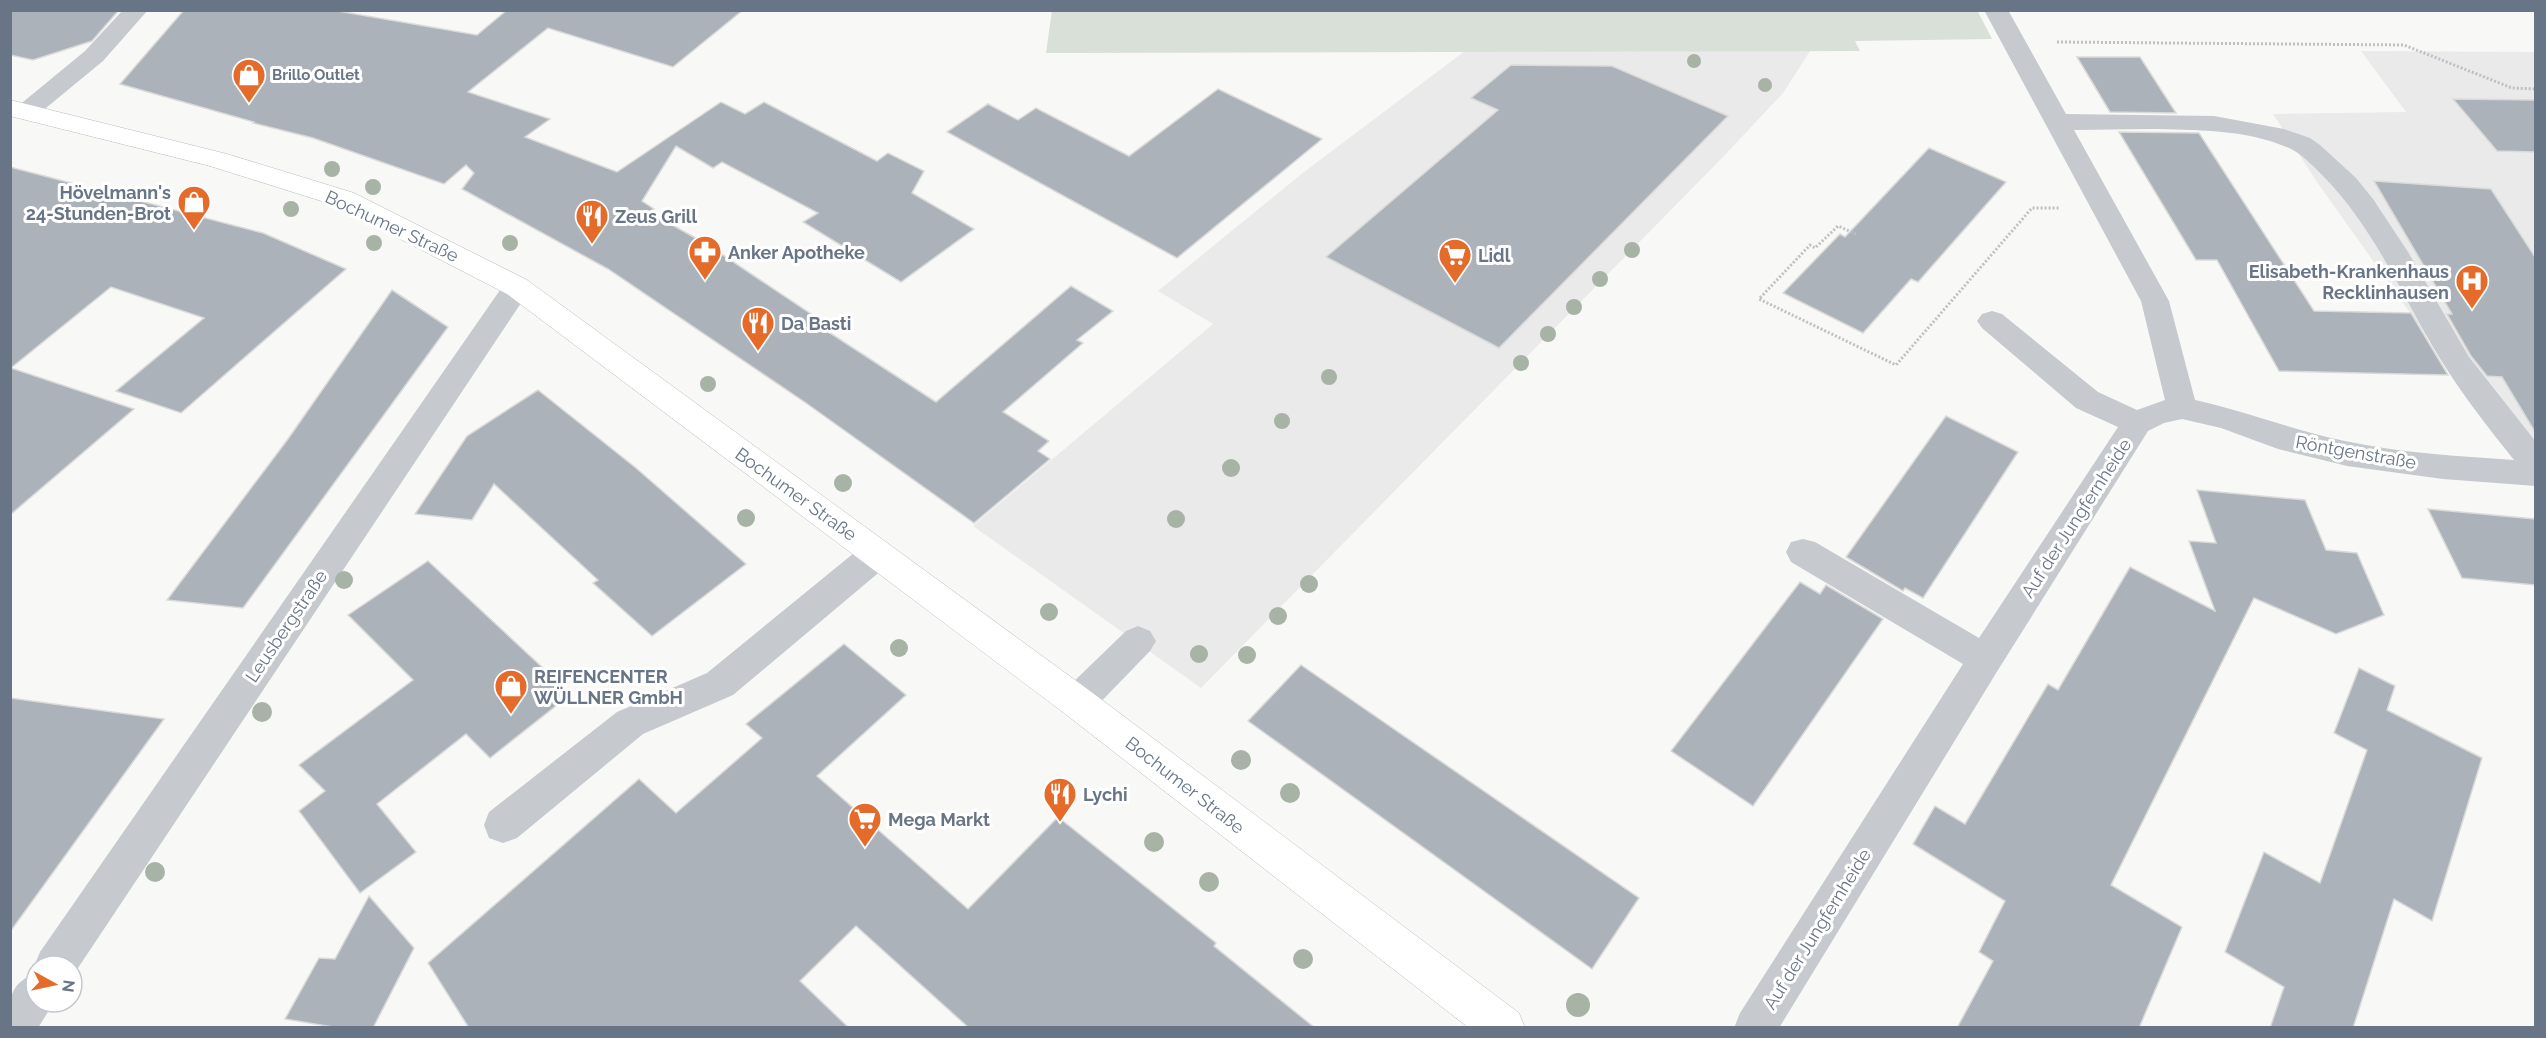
<svg xmlns="http://www.w3.org/2000/svg" width="2546" height="1038" font-family="Raleway,sans-serif">
<style>
.built{fill:#e9eae9}
.green{fill:#d9e0d7}
.building{fill:#acb2ba;stroke:#dadad8;stroke-width:1.5}
.lines{fill:none;stroke-linecap:round;stroke-linejoin:round}
.major-casing{stroke:#b9bcc1;stroke-width:1}
.path{stroke:#bec0c3;stroke-width:3;stroke-dasharray:2 2;stroke-linecap:butt}
.minor{fill:#c6c9cd;fill-rule:evenodd}
.major{fill:#fff;fill-rule:evenodd}
.tree{fill:#a7b3a5}
.labels{text-anchor:middle;dominant-baseline:central;stroke-width:6;stroke-linejoin:round;paint-order:stroke}
.far-poi-label{font-size:15px;font-weight:bold;fill:#677587;stroke:#fff;text-anchor:start}
.poi-label{font-size:18px;font-weight:bold;fill:#677587;stroke:#fff;text-anchor:start}
.street-label{font-size:18px;fill:#677587;stroke:#fff}
</style>
<rect width="100%" height="100%" fill="#f8f9f6"/>
<g class="built">
<polygon points="1465,51 1810,51 1783,93 1722,158 1201,688 973,526 1213,324 1158,291 1304,172"/>
<polygon points="2361,51 2535,52 2535,440 2499,438 2317,182 2273,114 2406,112"/>
</g>
<polygon class="green" points="1052,10 1977,10 1992,39 1855,41 1860,51 1046,53"/>
<g class="building">
<polygon points="10,10 119,10 92,41 33,60 10,55"/>
<polygon points="184,10 332,10 477,35 507,10 743,10 673,67 548,28 468,92 550,119 525,137 617,172 721,102 745,114 764,102 877,161 888,153 924,171 912,193 974,229 901,282 803,222 818,213 722,162 713,168 676,146 642,201 654,209 649,212 708,245 835,330 830,333 936,402 1071,286 1113,311 1077,340 1083,343 1003,412 1049,441 1038,451 1050,459 974,523 806,403 608,269 462,189 474,173 466,165 444,184 313,138 253,123 254,122 120,84"/>
<polygon points="2077,57 2140,57 2176,113 2110,112"/>
<polygon points="1511,65 1612,66 1728,116 1499,348 1326,257 1498,110 1471,98"/>
<polygon points="1218,89 1322,139 1177,258 947,132 988,104 1018,120 1036,108 1129,156"/>
<polygon points="2453,99 2535,100 2535,152 2497,151"/>
<polygon points="2119,132 2199,133 2314,311 2411,313 2448,375 2279,371 2217,260 2196,260"/>
<polygon points="1929,148 2006,182 1918,282 1911,279 1863,333 1783,293 1840,234 1845,237"/>
<polygon points="10,167 263,233 346,269 181,413 116,391 204,318 111,287 11,368 134,409 10,515"/>
<polygon points="2374,181 2491,189 2535,257 2535,432 2502,377 2487,376 2471,356 2447,314 2452,314"/>
<polygon points="392,290 448,327 243,608 167,600 288,439"/>
<polygon points="538,390 636,468 746,564 652,636 593,583 598,580 494,484 472,520 415,514 467,436"/>
<polygon points="1946,416 2018,452 1923,598 1905,588 1903,591 1846,557"/>
<polygon points="2197,490 2305,500 2326,550 2357,553 2384,615 2336,634 2254,598 2111,885 2182,927 2139,1028 1957,1028 1993,961 1979,952 2005,901 1913,844 1935,806 1965,824 2048,684 2058,690 2130,567 2215,611 2189,541 2216,543"/>
<polygon points="2428,509 2535,519 2535,585 2462,578"/>
<polygon points="428,561 571,694 490,758 466,734 377,804 416,852 360,893 299,811 325,791 299,765 413,680 348,615"/>
<polygon points="1800,582 1820,594 1826,585 1883,619 1753,806 1671,751"/>
<polygon points="844,644 906,695 817,776 968,909 1058,817 1216,943 1214,946 1315,1028 969,1028 856,926 800,981 849,1028 469,1028 428,963 639,779 676,813 762,738 746,724"/>
<polygon points="1301,665 1639,898 1592,969 1248,721"/>
<polygon points="2359,668 2395,686 2387,710 2482,758 2432,921 2394,899 2353,1028 2270,1028 2284,987 2225,952 2264,852 2320,883 2367,750 2334,733"/>
<polygon points="10,698 164,719 10,932"/>
<polygon points="369,896 414,948 373,1028 339,1028 285,1019 319,958 335,959"/>
</g>
<g class="lines">
<g class="major-casing">
<polygon id="major" points="10,100 227,154 354,193 527,280 1090,691 1519,1013 1525,1028 1469,1028 1064,713 507,294 334,205 210,166 10,116"/>
</g>
<g class="path">
<polyline points="2057,42 2404,45 2512,88 2536,89"/>
<polyline points="1856,234 1838,226 1815,248 1810,245 1759,299 1896,365 2032,208 2059,208"/>
</g>
<g class="minor">
<polygon points="123,10 148,10 103,61 35,117 26,120 17,117 13,112 17,107 85,51"/>
<path d="M1984 10H2008L2066 114 2214 116 2284 129 2310 138 2320 145 2356 178 2373 199 2408 252 2469 357 2536 442V486L2443 479 2347 466 2278 449 2221 428 2182 419 2164 423 2148 431 1998 670 1779 1028H1734L1740 1013 1963 664 1791 562 1786 552 1791 542 1803 539 1815 542 1979 638 2118 427 2076 408 1982 328 1977 321 1982 314 1992 311 2002 314 2098 392 2137 410 2165 400 2141 301ZM2150 129C2196 130 2250 129 2293 150 2304 156 2315 168 2324 177 2375 229 2402 296 2439 357 2461 393 2487 426 2514 460 2458 456 2400 453 2345 441 2294 431 2246 411 2195 400L2169 301 2074 130Z"/>
<polygon points="517,277 527,280 531,287 527,294 72,977 72,966 36,966 36,970 34,966 40,952 507,280"/>
<polygon points="877,540 889,544 894,554 889,564 733,695 643,734 517,838 503,843 489,838 484,825 489,812 617,712 707,673 865,544"/>
<polygon points="1138,626 1150,631 1156,641 1150,651 1090,713 1077,718 1064,713 1059,702 1064,691 1126,631"/>
<path d="M36 973V1002H54L38 1028H10C10 1000 7 985 36 973Z"/>
</g>
<use href="#major" class="major"/>
</g>
<g class="tree">
<circle cx="1694" cy="61" r="7"/>
<circle cx="1765" cy="85" r="7"/>
<circle cx="332" cy="169" r="8"/>
<circle cx="373" cy="187" r="8"/>
<circle cx="291" cy="209" r="8"/>
<circle cx="374" cy="243" r="8"/>
<circle cx="510" cy="243" r="8"/>
<circle cx="1632" cy="250" r="8"/>
<circle cx="1600" cy="279" r="8"/>
<circle cx="1574" cy="307" r="8"/>
<circle cx="1548" cy="334" r="8"/>
<circle cx="1521" cy="363" r="8"/>
<circle cx="1329" cy="377" r="8"/>
<circle cx="708" cy="384" r="8"/>
<circle cx="1282" cy="421" r="8"/>
<circle cx="1231" cy="468" r="9"/>
<circle cx="843" cy="483" r="9"/>
<circle cx="746" cy="518" r="9"/>
<circle cx="1176" cy="519" r="9"/>
<circle cx="344" cy="580" r="9"/>
<circle cx="1309" cy="584" r="9"/>
<circle cx="1049" cy="612" r="9"/>
<circle cx="1278" cy="616" r="9"/>
<circle cx="899" cy="648" r="9"/>
<circle cx="1199" cy="654" r="9"/>
<circle cx="1247" cy="655" r="9"/>
<circle cx="262" cy="712" r="10"/>
<circle cx="1241" cy="760" r="10"/>
<circle cx="1290" cy="793" r="10"/>
<circle cx="1154" cy="842" r="10"/>
<circle cx="155" cy="872" r="10"/>
<circle cx="1209" cy="882" r="10"/>
<circle cx="1303" cy="959" r="10"/>
<circle cx="1578" cy="1005" r="12"/>
</g>
<defs>
<g id="shop-pin" transform="scale(1.725)"><path d="M0 17L-7.5 6A9.5 9.5 0 1 1 7.5 6Z" fill="#e46b2a" stroke="#fff"/><path d="M-5-2.5h2.3a2.7 3.5 0 0 1 5.4 0H5L5.5 6h-11ZM-1.5-2.5h3a1.5 2.3 0 0 0-3 0Z" fill="#fff"/></g>
<g id="restaurant-pin" transform="scale(1.725)"><path d="M0 17L-7.5 6A9.5 9.5 0 1 1 7.5 6Z" fill="#e46b2a" stroke="#fff"/><path d="M-5-6h1v4h1v-4h1v4h1v-4h1v5L-1.5 .5V6h-2V.5L-5-1ZM5-6V6H3V1.5H1.5Q1.5-4 5-6Z" fill="#fff"/></g>
<g id="pharmacy-pin" transform="scale(1.725)"><path d="M0 17L-7.5 6A9.5 9.5 0 1 1 7.5 6Z" fill="#e46b2a" stroke="#fff"/><path d="M-2-6h4v4h4v4h-4v4h-4v-4h-4v-4h4Z" fill="#fff"/></g>
<g id="supermarket-pin" transform="scale(1.725)"><path d="M0 17L-7.5 6A9.5 9.5 0 1 1 7.5 6Z" fill="#e46b2a" stroke="#fff"/><path d="M-6-5.5h2.5l.6 2H6L4.5 2H-2.5L-4.4-4H-6ZM-1.5 3.2a1.3 1.3 0 1 0 .1 0ZM3 3.2a1.3 1.3 0 1 0 .1 0Z" fill="#fff"/></g>
<g id="hospital-pin" transform="scale(1.725)"><path d="M0 17L-7.5 6A9.5 9.5 0 1 1 7.5 6Z" fill="#e46b2a" stroke="#fff"/><path d="M-5-5h3v3.5h4V-5h3V5h-3V1.5h-4V5h-3Z" fill="#fff"/></g>
</defs>
<g fill-rule="evenodd">
<use href="#shop-pin" x="249" y="75"/>
<use href="#shop-pin" x="194" y="202"/>
<use href="#restaurant-pin" x="592" y="216"/>
<use href="#pharmacy-pin" x="705" y="252"/>
<use href="#supermarket-pin" x="1455" y="255"/>
<use href="#hospital-pin" x="2472" y="281"/>
<use href="#restaurant-pin" x="758" y="323"/>
<use href="#shop-pin" x="511" y="686"/>
<use href="#restaurant-pin" x="1060" y="794"/>
<use href="#supermarket-pin" x="865" y="819"/>
</g>
<g class="labels">
<g class="far-poi-label">
<text x="272" y="75">Brillo Outlet</text>
</g>
<g class="poi-label">
<text x="171" y="192" text-anchor="end">Hövelmann's<tspan x="171" dy="21">24-Stunden-Brot</tspan></text>
<text x="615" y="216">Zeus Grill</text>
<text x="728" y="252">Anker Apotheke</text>
<text x="1478" y="255">Lidl</text>
<text x="2449" y="271" text-anchor="end">Elisabeth-Krankenhaus<tspan x="2449" dy="21">Recklinhausen</tspan></text>
<text x="781" y="323">Da Basti</text>
<text x="534" y="676">REIFENCENTER<tspan x="534" dy="21">WÜLLNER GmbH</tspan></text>
<text x="1083" y="794">Lychi</text>
<text x="888" y="819">Mega Markt</text>
</g>
<g class="street-label">
<text transform="translate(392 226) rotate(25)">Bochumer Straße</text>
<text transform="translate(2356 452) rotate(10)">Röntgenstraße</text>
<text transform="translate(796 494) rotate(36)">Bochumer Straße</text>
<text transform="translate(2076 518) rotate(-57)">Auf der Jungfernheide</text>
<text transform="translate(286 626) rotate(-56)">Leusbergstraße</text>
<text transform="translate(1185 785) rotate(38)">Bochumer Straße</text>
<text transform="translate(1817 929) rotate(-58)">Auf der Jungfernheide</text>
</g>
</g>
<rect width="2546" height="1038" fill="none" stroke="#677587" stroke-width="24"/>
<g transform="translate(54 984) rotate(98)"><circle r="28" fill="#ffffff" stroke="#c2c8cf" stroke-width="1.5"/>
<path d="M0-4.5L10 22L0 15L-10 22Z" fill="#e46b2a"/>
<text y="-9" font-size="16" font-weight="bold" text-anchor="middle" fill="#677587">N</text>
</g>
</svg>
